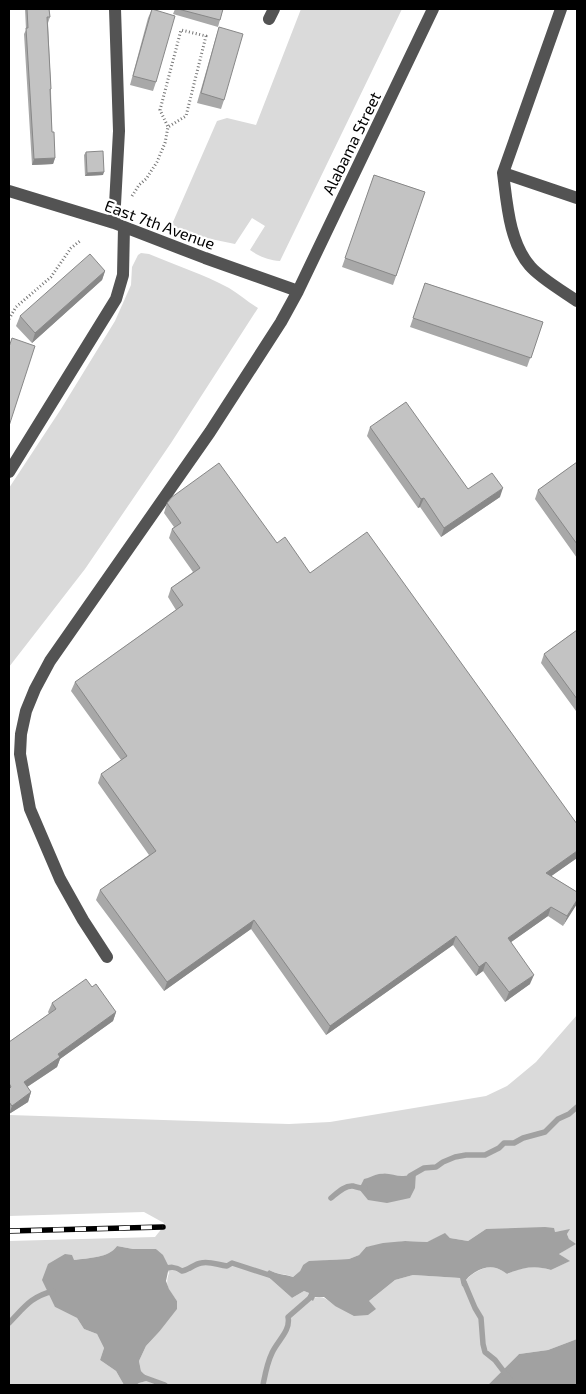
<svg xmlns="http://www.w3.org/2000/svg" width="586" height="1394" font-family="'Exo 2',sans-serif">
  <rect width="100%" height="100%" fill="#fff"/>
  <path fill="#dadada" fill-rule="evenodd" d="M301,9H402L280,261C268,260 260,257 250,250L265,226L252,218L235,244L206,238L170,226L173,222L217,121L227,118L256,125Z
    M141,253L149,254C175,265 203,274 229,288C239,294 248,302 258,308L171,443L85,569L9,667V488L61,409L115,321L131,285L132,267L138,255Z
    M577,1015V1339L548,1350L519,1354L488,1385H136L139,1383L149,1380L141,1371L139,1361L146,1346L159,1332L177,1301C170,1290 164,1287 169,1273L156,1249H133L117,1246C109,1258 88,1258 74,1260L55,1307L77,1318L84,1329L97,1334L104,1348L100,1360L116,1371L124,1385H9V1241L155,1237L163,1227L164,1223L144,1212L9,1216V1115L289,1124L330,1122L486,1096L507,1086L536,1062ZM381,1173L398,1177L409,1175L415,1178V1188ZM486,1229L555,1232L569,1230L567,1234L569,1239L575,1244L559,1254L569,1261L551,1270C534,1265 524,1266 507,1274C504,1272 500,1269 496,1268C486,1265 472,1273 466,1280L468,1286L460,1278L413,1275L395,1280L369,1301L335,1306C323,1296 322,1295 306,1300L309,1293L304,1291L292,1298L265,1274L269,1270C278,1275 284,1273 293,1277L300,1271L303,1265L329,1260L349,1259L359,1255L366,1247L405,1241L427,1242L445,1234L450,1238L468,1241Z"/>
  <path fill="#a1a1a1" d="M415,1171L416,1172L415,1188L410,1198L387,1203L368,1200L359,1189L364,1179C369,1178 374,1175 379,1174C393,1171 401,1182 415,1171Z
    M545,1227L554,1228L555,1232L570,1229L567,1234L569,1239L576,1244L559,1254L570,1261L551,1270C534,1265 524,1267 507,1274C504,1272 500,1269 496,1268C486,1265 472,1272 466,1280L468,1286L467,1288L462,1286L460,1278L413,1275L395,1280L369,1301L376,1309L368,1315L354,1316L335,1306L324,1297H315L313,1301L310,1299L306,1300L309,1293L304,1291L292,1298L265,1274L269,1270C278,1275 284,1274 293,1277L300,1271L303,1265L309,1261L349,1259L359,1255L366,1247L383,1243L405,1241L427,1242L445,1233L450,1238L468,1241L486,1229Z
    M117,1246L133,1249H156L163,1255L169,1267L166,1281L169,1289L177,1301V1309L159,1332L146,1346L139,1361L141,1371L150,1380L139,1383L136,1385H124L116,1371L100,1360L104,1348L97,1334L84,1329L77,1318L55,1307L42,1280L48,1264L65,1254L72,1255L74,1260C88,1258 109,1258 117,1246Z
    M577,1339V1385H488L519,1354L548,1350Z"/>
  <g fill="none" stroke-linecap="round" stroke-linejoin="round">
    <path stroke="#a1a1a1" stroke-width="5.5" d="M410,1176L424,1168L436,1167L443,1162L455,1157L466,1155H485L499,1148L504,1143H514L523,1138L545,1132L558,1119L569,1114L577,1107
      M331,1198C337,1193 345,1185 353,1186C357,1187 360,1189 365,1188
      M163,1269C170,1267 175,1266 182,1271C189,1270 194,1264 201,1263C210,1261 218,1265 227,1266L232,1263L272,1276
      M464,1282L475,1308L481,1318L483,1344L485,1352L495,1360L514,1385
      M9,1323C24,1308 30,1297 53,1291
      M143,1377L165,1385
      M263,1385C265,1375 267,1363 272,1353C277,1341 291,1331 288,1317L311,1297"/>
    <path stroke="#757575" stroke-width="3" stroke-dasharray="1 2.5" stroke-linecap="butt" d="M132,196L139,185L146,179L157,162L165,143L168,127L160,110L181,30L206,36L186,116L168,127
      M9,319L16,307L51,277L71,248L80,241"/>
    <path stroke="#535353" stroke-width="12" d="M561,9L503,173L577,198
      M269,19L274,9
      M503,173C507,203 509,242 530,266C540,278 564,292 577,301
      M9,191L114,223L205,258L298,291
      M114,223L119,131L115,9
      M9,472L116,299L123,275L124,227
      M107,957L83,920L60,879L30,809L20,754L21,734L26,711L35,689L50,661L210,432L281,322L298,291L433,9"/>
    <defs>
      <path id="rail" d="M9,1231L163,1227"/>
    </defs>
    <use href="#rail" stroke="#000" stroke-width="5.5"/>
    <use href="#rail" stroke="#fff" stroke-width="4" stroke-dasharray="11" stroke-linecap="butt"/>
  </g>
  <path fill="#a8a8a8" d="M25,9H49L50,17L48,23L51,89V91L52,132L55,158L53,164L32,165L24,34L26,30Z
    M152,9L156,82L153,91L130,85L148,18Z
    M175,9H223L218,27L173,14Z
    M219,27L224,100L221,109L197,103L216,37Z
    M86,152L103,175L85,176L84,155Z
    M374,175L425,192L393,285L342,267Z
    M105,271L102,280L32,343L16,326L20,316Z
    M425,283L543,322L527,367L410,327Z
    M370,427L468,489L500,497L441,537L420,507L418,508L367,436Z
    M577,462V558L535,499L538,490Z
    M167,503L277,543L310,573L577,858L551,876L577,892L563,926L548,916L511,942L530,984L505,1002L483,971L476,976L453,945L326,1035L251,929L164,991L96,900L100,890L149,855L98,783L101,774L121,760L71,691L75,682L176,610L168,597L171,588L193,572L169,538L172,529L174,527L164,513Z
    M577,630V711H576L541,663L544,654Z
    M92,987L116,1012L113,1021L60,1059L57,1067L27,1087L31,1092L28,1102L9,1114V1042L49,1014L48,1012L52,1003Z"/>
  <path fill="#888" d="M55,158L53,164L32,165L34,159Z
    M104,172L103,175L85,176L87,173Z
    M105,271L102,280L32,343L35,333Z
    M503,488L500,497L441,537L444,528Z
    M424,498L420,507L418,508L421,499Z
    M577,851V858L543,882L546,873Z
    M577,900V904L563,926L567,916Z
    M551,907L548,916L504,947L508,938Z
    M254,920L251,929L164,991L167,982Z
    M456,936L453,945L326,1035L330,1026Z
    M486,962L483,971L476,976L479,967Z
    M534,975L530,984L505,1002L509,992Z
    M116,1012L113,1021L60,1059L57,1067L21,1091L24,1082L58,1054Z
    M31,1092L28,1102L9,1114L12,1106Z"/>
  <path fill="#c3c3c3" stroke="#888" d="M27,9H49L50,17H47L51,89H50L52,132H54L55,158L34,159L26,28H28Z
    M152,9L175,16L156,82L133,76Z
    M178,9H223L220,20Z
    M219,27L243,34L224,100L201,93Z
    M103,151L104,172L87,173L86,152Z
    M374,175L425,192L396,276L345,258Z
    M90,254L105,271L35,333L20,316Z
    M425,283L543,322L531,358L413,318Z
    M12,338L35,346L9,426V347Z
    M406,402L468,489L492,473L503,488L444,528L424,498L421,499L370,427Z
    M577,462V544L538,490Z
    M219,463L277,543L285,537L310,573L367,532L577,824V851L546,873L577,892V900L567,916L551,907L508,938L534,975L509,992L486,962L479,967L456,936L330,1026L254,920L167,982L100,890L156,851L101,774L127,756L75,682L183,605L171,588L200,568L172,529L181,523L167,503L172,497Z
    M577,630V699L544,654Z
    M86,979L92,987L96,984L116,1012L58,1054L60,1057L24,1082L31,1092L12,1106L9,1102V1089L11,1087L9,1083V1042L56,1009L52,1003Z"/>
  <g text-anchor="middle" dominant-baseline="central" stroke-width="4.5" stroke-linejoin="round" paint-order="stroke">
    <g font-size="16" fill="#000" stroke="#fff">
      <text transform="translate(351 143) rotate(-64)">Alabama Street</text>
      <text transform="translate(160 224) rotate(20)">East 7th Avenue</text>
    </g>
  </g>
  <rect width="586" height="1394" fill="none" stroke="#000000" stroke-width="20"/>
</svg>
